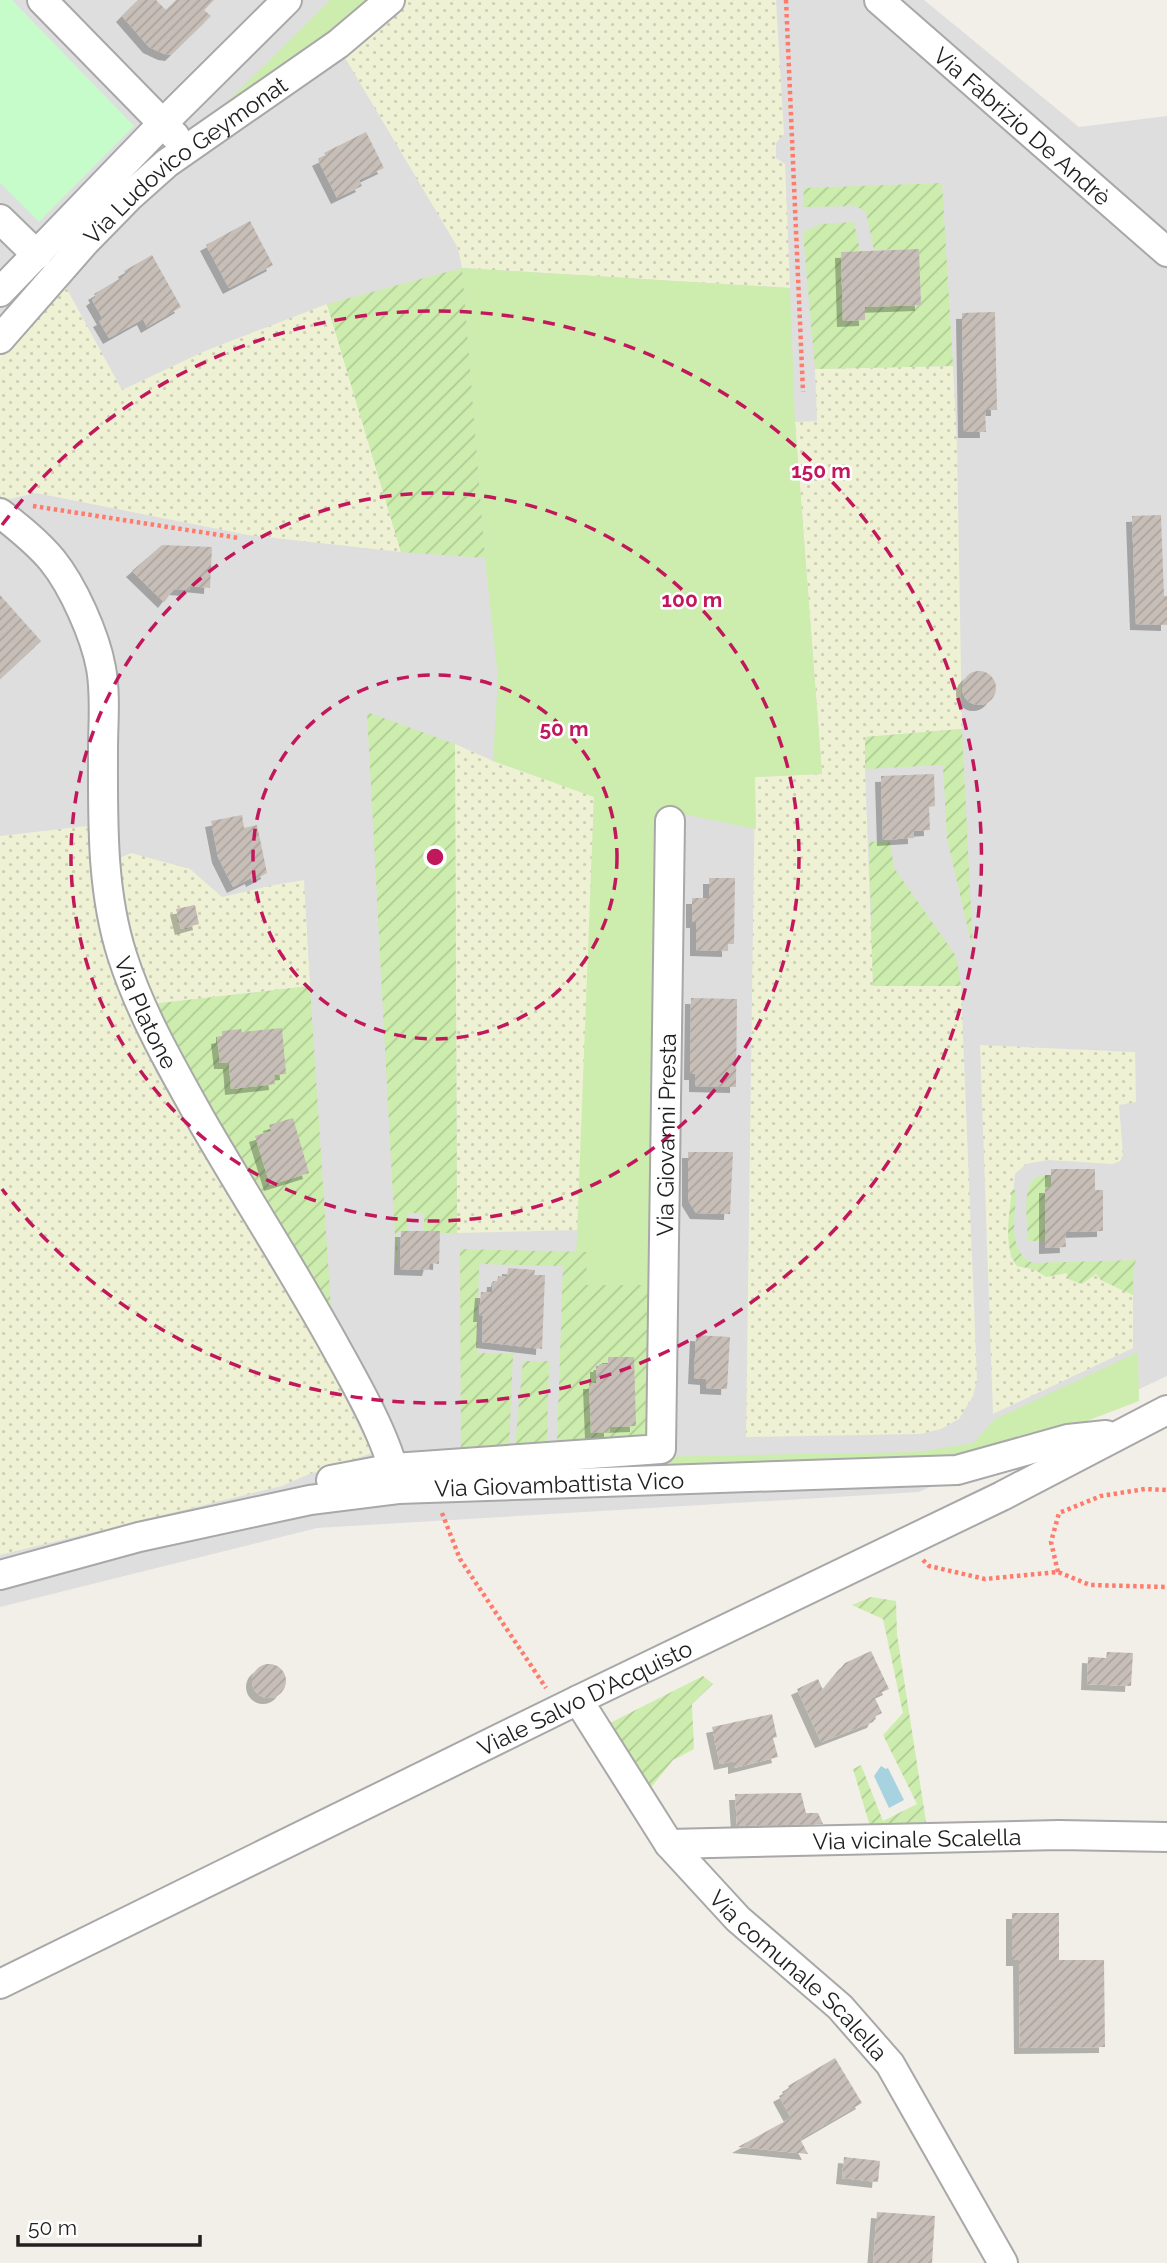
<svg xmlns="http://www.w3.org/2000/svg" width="1167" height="2263" font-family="Raleway,sans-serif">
  <defs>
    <pattern id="farmland-dots" width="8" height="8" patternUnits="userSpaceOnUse" patternTransform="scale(1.75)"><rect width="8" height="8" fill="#eef1d3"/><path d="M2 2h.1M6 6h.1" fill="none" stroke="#ccceb5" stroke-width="1.8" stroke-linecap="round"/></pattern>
    <pattern id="garden-furrows" width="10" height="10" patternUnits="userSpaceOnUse" patternTransform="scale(1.75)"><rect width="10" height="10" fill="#ccedad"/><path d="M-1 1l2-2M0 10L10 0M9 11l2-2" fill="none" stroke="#afcb95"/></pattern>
    <pattern id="building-hatch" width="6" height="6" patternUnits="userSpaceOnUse" patternTransform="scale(1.75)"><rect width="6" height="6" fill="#c7beb7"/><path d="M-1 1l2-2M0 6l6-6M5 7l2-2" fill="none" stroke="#aba39d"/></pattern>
    <filter id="shadow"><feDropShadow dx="-6" dy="6" stdDeviation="0" flood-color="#0004"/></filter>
  </defs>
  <rect width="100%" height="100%" fill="#f2efe8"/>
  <path fill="#dfdede" d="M0,0H924L1079,127L1167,116V1376L919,1492L317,1528L0,1607Z"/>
  <path fill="url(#farmland-dots)" d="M405,0H776L784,134L776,143V158L785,164L790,288L462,268L458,248L341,51Z
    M62,280L122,390L205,351L327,304L401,552L248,535L36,493L5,500L0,495V354Z
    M953,366L957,446L962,729L866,737L865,769L873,985L961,986L977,1380L973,1396L959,1419L941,1429L921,1434L746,1437L755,777L822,774L795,422L817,421L815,369Z
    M455,744L493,761L594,796L579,1230L457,1233Z
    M87,826L96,898L113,975L156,1073L298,1303L372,1453L307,1475L282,1486L0,1555V836Z
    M131,853L190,869L222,897L274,885L304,880L310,986L152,1004L124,915L115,860Z
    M980,1045L1135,1052L1136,1102L1119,1105L1123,1155L1120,1161L1113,1164L1048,1160L1026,1164L1015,1174L1009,1243L1011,1257L1017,1266L1058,1275L1066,1273L1096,1274L1101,1280L1133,1295V1348L993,1414Z"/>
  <path fill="#ccedad" d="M330,0H379L219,110Z
    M462,268L790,288L795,422L822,774L755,777L756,829L658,809L650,1127L648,1285H575L594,797L493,761L498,678L485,558Z
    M1138,1352L1139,1401L1066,1429L971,1452L923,1458L547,1474L646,1457L918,1452L973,1443L995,1419Z"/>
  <path fill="#c5fcca" d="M0,0H12L134,126L39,222L0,183Z"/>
  <path fill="url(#garden-furrows)" d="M942,183L953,366L815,369L803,232L821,224L854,222L860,251L841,252L843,321L865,320V307L921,305L919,249L874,250L866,212L856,206L803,207L804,188Z
    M462,268L485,558L401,552L327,304Z
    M367,712L455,744L457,1233H424V1213H408L407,1231L398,1232L397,1272Z
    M962,729L973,951L947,838L943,765L865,769V737Z
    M890,841L894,868L956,956L961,986H873L869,842Z
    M310,986L331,1308L209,1111L152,1004Z
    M1051,1175V1187L1045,1188V1241H1028C1028,1226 1020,1181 1039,1176C1043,1175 1047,1176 1051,1175Z
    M1012,1189L1016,1191C1016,1215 1006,1252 1033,1263L1136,1260L1133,1271V1295L1101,1280L1096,1274L1082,1284L1070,1280L1066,1273L1046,1277L1034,1269L1017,1266C1002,1245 1010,1213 1012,1189Z
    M460,1249L587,1252L586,1285H648L646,1441L557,1444L563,1266L479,1264L477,1353L513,1354L509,1448L461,1457Z
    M523,1361H549L547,1444L515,1447Z
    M871,1597L896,1601L897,1635L927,1828L872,1833L853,1769L861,1765L883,1821L917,1804L883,1735L903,1713L883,1619L852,1605Z
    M703,1676L713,1684L692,1704L694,1749L673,1760L648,1791L608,1724Z"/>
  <path fill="#a7d3e0" d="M881,1766L886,1769L888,1768L904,1800L889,1808L874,1776Z"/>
  <path fill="url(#building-hatch)" filter="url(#shadow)" d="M138,0H156L166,10L176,0H214L204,10L211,16L171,55L164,54L149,47L122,16Z
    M366,132L384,168L359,180L362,186L337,198L318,160L326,156L324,153Z
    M250,221L273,265L229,288L206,245Z
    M919,249L921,305L865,307V320L843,321L841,252Z
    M152,255L181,307L147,327L143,319L109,338L99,321L103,319L92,300L96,297L94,294L126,275L124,271Z
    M995,312L997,410H985L986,432H964L962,313Z
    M1161,515L1164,596H1167V625L1136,624L1132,516Z
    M162,545L212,547L210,588L190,586L189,590L174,589L164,602L132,571Z
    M0,595L41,641L0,679Z
    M962 688a17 17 0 1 1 34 0a17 17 0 1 1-34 0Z
    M934,774L935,806L929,807L930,830L914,831V838L883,840L881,776Z
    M242,815L244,828L257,825L267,873L252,881L251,878L233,887L218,857L211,821Z
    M709,878H735L734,944H728V951L696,950V922H692V898H709Z
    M195,905L199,924L181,929L176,909Z
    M691,998L737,999L736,1087L695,1086V1074H690Z
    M282,1028L286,1074L274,1075L275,1084L231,1089L229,1063H220L217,1038L222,1037V1031L241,1029L242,1032Z
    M293,1118L309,1173L270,1185L255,1136L271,1131L269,1125Z
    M688,1152H733L730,1214L696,1213L688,1200Z
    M1051,1169H1095V1190H1103V1231L1065,1232L1066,1247L1045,1248V1187H1051Z
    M401,1231H440L439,1264L430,1263L428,1270L400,1269Z
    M508,1268L535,1270L534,1275H545L542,1349L482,1342L483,1316H479L481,1292H492L493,1281H497L498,1276L507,1277Z
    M696,1335L730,1337L727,1389L706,1388V1379L694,1378Z
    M608,1357H634L636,1426L610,1427V1432L591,1433L589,1383H596V1366H599L600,1364H608Z
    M871,1651L889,1689L874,1696L882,1713L876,1716L873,1722L821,1742L797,1689L818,1679L823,1690L845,1663Z
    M1107,1652L1133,1653L1131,1686L1087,1684L1088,1657L1106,1658Z
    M252 1681a17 17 0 1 1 34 0a17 17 0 1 1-34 0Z
    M772,1714L777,1737L773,1738L778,1757L734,1768V1761L720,1764L712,1727Z
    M801,1793L806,1813H818L823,1824L737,1826L735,1794Z
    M1012,1913H1059V1960H1104L1105,2047L1020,2048L1019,1960H1012Z
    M835,2058L862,2103L800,2139L808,2154L738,2147L791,2118L779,2096L790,2090L788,2086Z
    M844,2157L880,2161L878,2182L842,2178Z
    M877,2212L935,2216L932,2263H873Z"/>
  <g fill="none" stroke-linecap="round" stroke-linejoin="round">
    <defs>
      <g id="minor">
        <path d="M42,0L175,136"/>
        <path id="s1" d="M879,0L1167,252"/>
        <path d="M0,219L37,255"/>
        <path d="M0,292L163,123L287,0"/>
        <path id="s2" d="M0,339L85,242L130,196L167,163L338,44L390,0"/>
        <path id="s3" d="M0,513C18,527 37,542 52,560C73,586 95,635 101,668C106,695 103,723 103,750C103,818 101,889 122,955C140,1012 170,1064 199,1116C243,1193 292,1268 335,1346C358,1388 390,1442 398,1489"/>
        <path id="s4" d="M331,1480L394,1468L661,1449L670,821"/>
        <path id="s5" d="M0,1575L139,1537L310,1500L398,1489L957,1470L1068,1439L1106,1435"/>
        <path id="s6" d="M578,1700L669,1844L738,1919L840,2007L890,2064L1003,2263"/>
        <path id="s7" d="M669,1844L1059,1835L1167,1837"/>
        <path id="s8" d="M0,1984L578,1700L1002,1496L1167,1410"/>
      </g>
    </defs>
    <use href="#minor" stroke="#a8a8a8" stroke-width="32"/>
    <path stroke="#ff7c6c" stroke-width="4.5" stroke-dasharray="3.5 3.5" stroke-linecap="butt" d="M786,0L803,392
      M33,506L239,538
      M442,1513L460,1559L546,1688
      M923,1560L929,1566L985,1579L1058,1572L1090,1585L1167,1587
      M1058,1572L1051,1542L1059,1513L1101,1496L1145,1489L1167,1490"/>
    <use href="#minor" stroke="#fff" stroke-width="28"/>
  </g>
  <g fill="none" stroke="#c2185b" stroke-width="3.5" stroke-dasharray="12 9">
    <circle cx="435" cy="857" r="182"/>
    <circle cx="435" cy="857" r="364"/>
    <path d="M2 525A546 546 0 1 1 2 1189"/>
  </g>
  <g text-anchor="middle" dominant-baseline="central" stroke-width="5" stroke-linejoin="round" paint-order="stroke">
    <g font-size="23" fill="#212121" stroke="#fff">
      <text stroke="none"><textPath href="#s1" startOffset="191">Via Fabrizio De Andrè</textPath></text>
      <text stroke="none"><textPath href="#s2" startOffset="259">Via Ludovico Geymonat</textPath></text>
      <text stroke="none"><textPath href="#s3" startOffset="541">Via Platone</textPath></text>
      <text stroke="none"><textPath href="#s4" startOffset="646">Via Giovanni Presta</textPath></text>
      <text stroke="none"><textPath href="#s5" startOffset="569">Via Giovambattista Vico</textPath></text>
      <text stroke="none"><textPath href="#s8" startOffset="651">Viale Salvo D'Acquisto</textPath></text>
      <text stroke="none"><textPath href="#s7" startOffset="248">Via vicinale Scalella</textPath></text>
      <text stroke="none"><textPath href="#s6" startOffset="355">Via comunale Scalella</textPath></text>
    </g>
  </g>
  <circle cx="435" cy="857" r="10" fill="#c2185b" stroke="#fff" stroke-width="3.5"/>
  <g font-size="21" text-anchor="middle" font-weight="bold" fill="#c2185b" stroke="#fff" stroke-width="5" stroke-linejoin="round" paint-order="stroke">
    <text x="821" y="478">150 m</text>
    <text x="692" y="607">100 m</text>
    <text x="564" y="736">50 m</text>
  </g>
  <path d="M18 2235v10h182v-10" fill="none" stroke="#212121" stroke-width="3.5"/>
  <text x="28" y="2235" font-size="21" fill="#212121" stroke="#ffffff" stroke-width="5" paint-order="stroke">50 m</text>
</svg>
